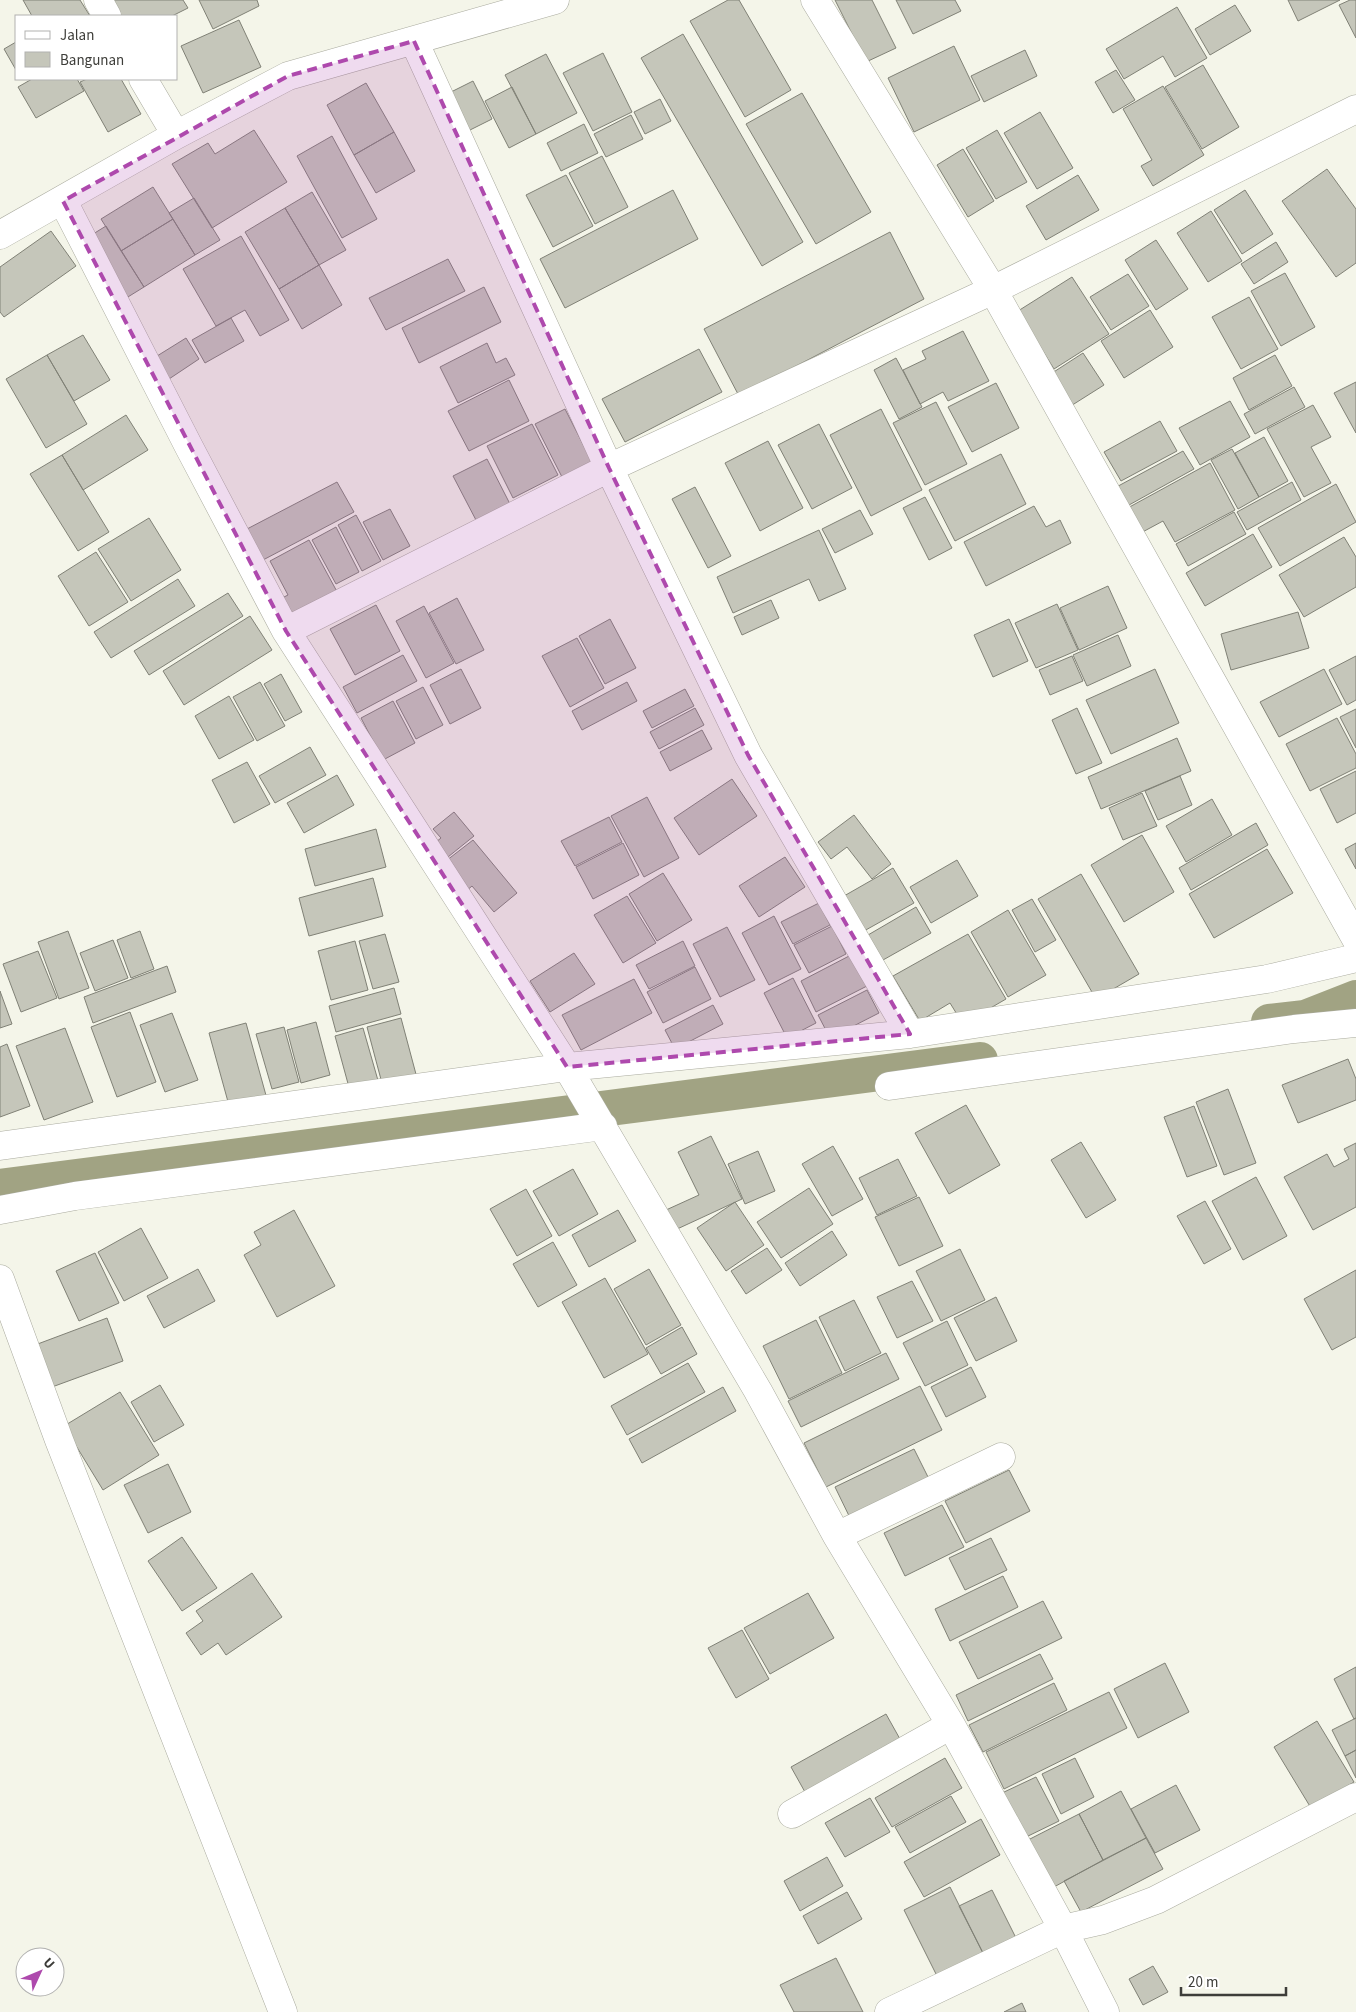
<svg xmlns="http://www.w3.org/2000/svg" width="1356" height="2012" font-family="'Source Sans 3',sans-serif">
  <rect width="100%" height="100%" fill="#f4f5e9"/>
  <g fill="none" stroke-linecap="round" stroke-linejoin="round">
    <path stroke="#a1a383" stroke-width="36" d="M1269,1022L1305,1018L1356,998
      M0,1187L980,1060"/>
  </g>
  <path fill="#c5c6ba" stroke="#808176" d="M23,0H80L90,16H32Z
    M114,0H183L188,8L172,16H117Z
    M199,0H257L259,6L213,29Z
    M728,0H739L791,90L745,117L690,21Z
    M835,0H872L896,48L866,62Z
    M896,0H955L961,11L913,34Z
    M1288,0H1340L1298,21Z
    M1350,0H1356V38L1339,5Z
    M1235,5L1251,31L1210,55L1195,29Z
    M1177,7L1207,58L1175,77L1163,56L1124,79L1106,49Z
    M239,20L261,67L203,93L181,46Z
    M683,34L803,242L762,266L641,58Z
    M16,42V70L4,49Z
    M954,46L980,100L914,132L888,78Z
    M1025,50L1037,76L984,102L971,76Z
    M603,53L632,112L593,131L563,73Z
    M546,54L577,113L536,134L505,75Z
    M1203,65L1239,127L1202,149L1165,87Z
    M1116,70L1135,100L1113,113L1095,82Z
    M32,79H77L84,91L36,118L18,87Z
    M87,79H121L141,114L108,132L80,82Z
    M473,81L492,119L464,133L445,95Z
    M366,83L394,132L354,155L327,105Z
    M1163,86L1204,155L1153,186L1141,166L1152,160L1123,109Z
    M512,87L536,134L509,148L485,101Z
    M802,93L871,212L816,244L746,124Z
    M660,99L671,121L645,134L634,112Z
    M1040,112L1073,168L1037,189L1004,133Z
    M631,115L643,139L606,157L594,134Z
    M584,124L598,153L561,171L547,143Z
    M254,130L287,182L212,228L172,164L208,143L215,154Z
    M997,130L1027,182L996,199L966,148Z
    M394,132L415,171L376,193L354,155Z
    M332,136L377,219L342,238L297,156Z
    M963,149L994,201L968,217L937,165Z
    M602,156L628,207L595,224L569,173Z
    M1327,169L1356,209V263L1336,277L1282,201Z
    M566,175L593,226L553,247L526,195Z
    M1078,175L1099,210L1046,240L1026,206Z
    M153,187L173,219L121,251L101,219Z
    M673,190L698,239L565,308L540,259Z
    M1245,190L1273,234L1242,254L1214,210Z
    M312,192L346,250L319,265L285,208Z
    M194,198L220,240L195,255L169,213Z
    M285,208L319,265L279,289L245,232Z
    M1211,211L1242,261L1208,282L1177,233Z
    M173,219L195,255L144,287L121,251Z
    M106,226L144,287L123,300L85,239Z
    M51,231L76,266L4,317L0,312V267Z
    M890,232L924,299L739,396L704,329Z
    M241,236L289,320L260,336L245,310L216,326L183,269Z
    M1156,240L1188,289L1156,310L1125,260Z
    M1276,242L1288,262L1254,284L1241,264Z
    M448,259L465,291L386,330L369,298Z
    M319,265L342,305L302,329L279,289Z
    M1285,273L1315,327L1281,346L1251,291Z
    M1128,274L1149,306L1111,330L1090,297Z
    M1072,277L1109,334L1054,369L1018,311Z
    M484,287L501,322L419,363L402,328Z
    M1249,297L1278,349L1241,369L1212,317Z
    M1150,310L1173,347L1124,378L1101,341Z
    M231,318L244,341L205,363L192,340Z
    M963,331L989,381L948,401L943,392L920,404L903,370L926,359L922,351Z
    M83,335L110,380L74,401L47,355Z
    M186,338L199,359L163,383L149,361Z
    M487,343L496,363L506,358L515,375L458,403L440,367Z
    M699,349L722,392L625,442L602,399Z
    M1083,353L1104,385L1066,409L1046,377Z
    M47,355L87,424L46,448L6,379Z
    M1275,355L1292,386L1249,410L1233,378Z
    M896,358L922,407L899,419L874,370Z
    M509,380L529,421L469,451L448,411Z
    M1356,382V433L1334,393Z
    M996,383L1019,428L972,452L948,407Z
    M1294,387L1305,407L1255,434L1244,414Z
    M1230,401L1250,437L1200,465L1179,428Z
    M936,402L967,464L925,485L893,423Z
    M1313,405L1331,437L1311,447L1331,483L1304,497L1267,429Z
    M565,409L592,462L562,477L535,424Z
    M881,409L922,490L871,516L830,435Z
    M126,415L148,450L83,490L62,455Z
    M1160,421L1177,451L1121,481L1104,452Z
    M532,424L558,475L513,498L487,446Z
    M819,424L852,488L812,509L778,445Z
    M1264,437L1288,481L1259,497L1235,453Z
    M768,441L803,508L760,531L725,463Z
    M1232,449L1259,497L1238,509L1211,460Z
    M1183,451L1194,469L1120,510L1109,491Z
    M1001,454L1026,504L955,541L929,490Z
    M62,455L109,532L78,551L30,474Z
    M487,459L510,504L477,522L453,476Z
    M1210,463L1235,510L1175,542L1163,521L1137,535L1124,510Z
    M337,482L354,512L263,560L247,529Z
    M1292,482L1301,500L1247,530L1237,512Z
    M1336,484L1356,522L1280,566L1258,528Z
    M695,487L731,556L708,568L672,499Z
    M925,497L952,548L929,560L903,508Z
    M1034,506L1046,527L1060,520L1071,543L986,586L964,542Z
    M390,509L410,546L383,560L363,522Z
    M860,510L873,534L835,553L822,529Z
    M1234,512L1246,534L1188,566L1176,544Z
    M356,515L381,561L362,571L338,525Z
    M149,518L181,570L131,601L98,549Z
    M336,527L359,572L336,584L312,540Z
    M819,530L846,589L819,601L809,579L733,613L717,577Z
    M1253,534L1272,567L1205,606L1186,573Z
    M1344,537L1356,557V587L1304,617L1279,575Z
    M309,540L341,599L289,626L276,601L288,595L270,561Z
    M96,552L128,602L89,626L58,576Z
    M178,579L195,606L111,658L94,632Z
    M1108,586L1127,628L1079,650L1060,608Z
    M228,593L243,616L149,675L134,651Z
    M457,598L484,650L456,664L429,613Z
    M771,600L779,618L742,635L734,617Z
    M1057,604L1078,650L1036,668L1015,623Z
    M376,605L400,651L355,675L330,629Z
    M424,606L454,663L426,678L396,621Z
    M1298,612L1309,648L1231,670L1221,634Z
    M250,616L272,650L184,705L163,671Z
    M610,619L636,668L605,684L579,636Z
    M1009,619L1028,661L993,677L974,635Z
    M1118,635L1131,666L1087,686L1073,655Z
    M577,638L604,688L570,707L542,656Z
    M403,655L417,681L357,713L343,687Z
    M1072,656L1083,681L1050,695L1039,670Z
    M1356,656V700L1347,705L1329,670Z
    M461,669L481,708L450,724L430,685Z
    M1155,669L1179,723L1111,754L1086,700Z
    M1324,669L1342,704L1279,737L1260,702Z
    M281,674L302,712L285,721L264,684Z
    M260,682L285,726L257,741L233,697Z
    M627,682L637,701L582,730L572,711Z
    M423,687L443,725L416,739L396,701Z
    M685,689L694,706L652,728L643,711Z
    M229,696L254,740L219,759L195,716Z
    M393,701L415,743L383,760L361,718Z
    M695,708L704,725L659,749L650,732Z
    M1077,708L1102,763L1076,774L1052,720Z
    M1356,709V748L1340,717Z
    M1337,718L1356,754V768L1310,791L1286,744Z
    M702,730L712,749L670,771L660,752Z
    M1177,738L1191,771L1101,809L1088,777Z
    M310,747L326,775L275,803L259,776Z
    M247,762L270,804L234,823L212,780Z
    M1356,771V813L1337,823L1320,789Z
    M337,775L354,805L304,833L287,803Z
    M1180,776L1192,805L1158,820L1145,791Z
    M732,779L757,816L699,855L674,818Z
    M1142,793L1157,826L1123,840L1109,808Z
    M647,797L679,858L644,877L611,816Z
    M1212,799L1232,835L1186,862L1166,826Z
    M454,812L474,836L443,861L431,846L441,838L433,829Z
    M854,815L891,864L872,879L847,847L831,859L818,842Z
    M609,817L622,842L575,866L561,841Z
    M1256,823L1268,845L1191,890L1179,868Z
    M376,829L386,867L315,886L305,849Z
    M1142,835L1174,892L1124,922L1091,865Z
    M473,840L517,893L494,912L472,886L465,892L442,864Z
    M623,843L639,875L593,899L576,867Z
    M1356,843V869L1345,849Z
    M1267,849L1293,893L1214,938L1189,894Z
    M785,857L805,887L759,917L739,886Z
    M957,860L978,896L931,923L910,887Z
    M893,868L914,903L864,931L844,896Z
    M663,873L692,920L657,941L629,894Z
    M1081,874L1139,974L1096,999L1038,899Z
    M373,878L383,916L309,936L299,898Z
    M627,896L656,943L623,963L594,915Z
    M1032,899L1056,940L1035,952L1012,910Z
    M819,903L830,925L793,944L781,922Z
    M916,907L931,933L883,960L868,935Z
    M1008,910L1046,975L1008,997L971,932Z
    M774,916L801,969L769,985L742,933Z
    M832,926L846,954L809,973L794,945Z
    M727,927L755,980L720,997L693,944Z
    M68,931L89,988L59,999L38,942Z
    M140,931L154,969L131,978L117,940Z
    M385,934L399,982L373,989L359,941Z
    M968,934L1006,999L963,1024L950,1003L920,1021L893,976Z
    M113,940L128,978L95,991L80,953Z
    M355,941L368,990L331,1000L318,951Z
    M683,941L695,966L649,989L636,965Z
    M38,951L57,998L21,1012L3,964Z
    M574,953L595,984L550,1012L530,981Z
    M851,955L867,986L816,1012L801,981Z
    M167,966L176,992L93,1023L84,997Z
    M695,967L711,999L663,1023L647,992Z
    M793,978L816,1023L787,1038L764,993Z
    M634,979L652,1013L581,1050L562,1015Z
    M394,988L401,1014L336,1032L329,1006Z
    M867,990L879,1013L830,1038L818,1015Z
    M0,991L12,1024L0,1028Z
    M713,1005L723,1024L675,1049L665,1030Z
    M130,1012L156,1082L117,1097L91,1027Z
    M172,1013L198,1080L165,1092L140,1025Z
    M401,1018L417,1078L383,1087L367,1027Z
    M316,1022L330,1075L301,1083L287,1030Z
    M246,1023L267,1099L230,1109L209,1033Z
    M284,1027L299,1082L272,1089L256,1034Z
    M65,1028L93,1102L44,1120L16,1046Z
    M363,1028L379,1084L350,1091L335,1036Z
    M7,1044L30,1106L0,1117V1047Z
    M1348,1059L1356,1079V1100L1298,1123L1282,1085Z
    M1228,1089L1256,1163L1224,1175L1196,1102Z
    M966,1105L1000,1165L949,1194L915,1133Z
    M1194,1106L1217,1166L1187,1177L1164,1117Z
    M711,1136L742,1199L675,1230L666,1210L699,1195L678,1152Z
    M1081,1142L1116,1200L1086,1218L1051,1160Z
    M1356,1143V1207L1313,1230L1284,1177L1327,1154L1334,1167L1349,1159L1344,1149Z
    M833,1146L863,1199L832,1216L802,1164Z
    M758,1151L775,1191L745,1204L728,1164Z
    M898,1159L917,1196L877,1215L859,1178Z
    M573,1169L598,1214L559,1236L533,1191Z
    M1256,1177L1287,1236L1243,1260L1212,1201Z
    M809,1188L833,1224L781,1258L757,1222Z
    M526,1189L552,1236L517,1256L490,1209Z
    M919,1197L943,1246L899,1266L875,1217Z
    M1205,1201L1231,1249L1204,1264L1177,1216Z
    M735,1202L764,1245L726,1271L697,1228Z
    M294,1210L335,1286L277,1317L244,1255L261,1245L254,1232Z
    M618,1210L636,1241L589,1267L572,1235Z
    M141,1228L168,1278L124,1301L98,1252Z
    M832,1231L847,1255L800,1286L785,1263Z
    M553,1242L577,1285L538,1307L513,1264Z
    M767,1248L782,1270L746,1294L731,1271Z
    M960,1249L985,1300L941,1321L916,1271Z
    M95,1253L119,1303L79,1321L56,1271Z
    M198,1269L215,1301L164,1328L147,1296Z
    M649,1269L681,1325L646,1345L614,1289Z
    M1356,1270V1337L1332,1350L1304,1299Z
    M605,1278L648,1354L604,1378L562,1302Z
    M912,1281L933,1321L897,1338L877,1297Z
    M996,1297L1017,1341L976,1361L954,1318Z
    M854,1300L881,1353L845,1371L819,1317Z
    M107,1318L123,1361L52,1387L35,1345Z
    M816,1320L842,1373L789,1399L763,1346Z
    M947,1321L968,1365L925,1386L903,1343Z
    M682,1327L697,1354L661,1374L646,1348Z
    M886,1353L899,1379L801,1427L788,1401Z
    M688,1363L705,1392L627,1435L611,1406Z
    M971,1367L986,1397L946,1417L931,1387Z
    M160,1385L184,1425L154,1442L131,1402Z
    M920,1386L942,1430L826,1487L804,1443Z
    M723,1387L736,1411L642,1463L629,1439Z
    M120,1392L159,1455L103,1490L64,1426Z
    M914,1449L932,1485L853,1524L835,1487Z
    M168,1464L191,1512L148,1533L124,1485Z
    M1009,1470L1030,1511L966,1543L945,1501Z
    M942,1505L964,1547L905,1576L884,1533Z
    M182,1537L217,1588L182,1611L148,1561Z
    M991,1538L1007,1570L965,1590L949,1558Z
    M252,1573L282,1617L226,1655L218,1643L201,1655L186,1633L203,1621L196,1611Z
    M1003,1576L1018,1607L950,1641L935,1609Z
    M808,1593L834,1638L770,1674L744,1628Z
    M1043,1601L1062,1638L978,1679L959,1642Z
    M742,1630L769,1679L736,1698L708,1648Z
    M1040,1654L1053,1679L968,1721L956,1695Z
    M1165,1663L1189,1712L1138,1738L1114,1689Z
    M1356,1667V1718L1354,1719L1334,1679Z
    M1054,1683L1067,1710L983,1752L969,1725Z
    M1109,1692L1127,1728L1004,1789L986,1752Z
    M886,1714L905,1748L810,1801L791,1767Z
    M1356,1718V1750L1345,1756L1332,1730Z
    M1317,1721L1354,1782L1311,1808L1274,1747Z
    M1356,1750V1778L1345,1756Z
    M945,1758L962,1788L892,1827L875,1798Z
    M1075,1758L1094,1797L1061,1814L1042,1774Z
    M1036,1777L1059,1821L1024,1838L1002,1793Z
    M1176,1785L1200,1830L1155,1853L1131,1809Z
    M1121,1791L1146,1838L1103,1860L1079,1814Z
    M951,1796L966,1822L910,1853L895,1827Z
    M870,1798L890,1832L845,1857L825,1823Z
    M1079,1814L1103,1860L1054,1887L1028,1840Z
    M981,1819L1000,1855L924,1897L904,1862Z
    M1146,1838L1163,1869L1081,1912L1064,1881Z
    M827,1857L843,1886L800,1911L784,1881Z
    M950,1887L987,1961L941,1984L904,1910Z
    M992,1890L1019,1944L987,1961L959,1906Z
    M847,1892L862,1919L818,1944L803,1916Z
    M836,1958L863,2012H794L780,1985Z
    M1153,1966L1168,1992L1143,2005L1129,1979Z
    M1022,2003L1026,2012H1004Z"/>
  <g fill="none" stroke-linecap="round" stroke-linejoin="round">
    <defs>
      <path id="minor" d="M98,0L107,16
        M815,0L993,290L1356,939
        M414,41L609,468L748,755L910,1034
        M143,79L176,135
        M63,201L189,447L286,631L567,1067L758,1391L837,1536L951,1725L1063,1929L1105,2012
        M0,235L176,135L288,76L555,0
        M286,631L609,468L993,290L1356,109
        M889,1086L1294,1029L1356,1023
        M0,1146L567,1067L910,1034L1267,979L1356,958
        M0,1210L75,1196L603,1126
        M0,1279L59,1440L283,2012
        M837,1536L1001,1457
        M792,1814L951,1725
        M889,2012L1063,1929L1103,1920L1156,1900L1356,1797"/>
    </defs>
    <use href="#minor" stroke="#aaab9f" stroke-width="29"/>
    <use href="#minor" stroke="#fff" stroke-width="28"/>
  </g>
  <path fill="#ae49ad" fill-opacity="0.2" stroke="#ae49ad" stroke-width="4" stroke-dasharray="10 6" stroke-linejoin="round" d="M414,41L609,468L748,755L910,1034L567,1067L286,631L63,201L288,76Z"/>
  <rect x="15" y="15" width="162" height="65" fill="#ffffff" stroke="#b1b1b0"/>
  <rect x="25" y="31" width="25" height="8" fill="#ffffff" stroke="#b1b1b0"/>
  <text x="60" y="40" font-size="15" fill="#3d3d39">Jalan</text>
  <rect x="25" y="52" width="25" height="15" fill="#c5c6ba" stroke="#b1b1b0"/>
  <text x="60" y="65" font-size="15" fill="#3d3d39">Bangunan</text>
  <g transform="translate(40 1972) rotate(46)"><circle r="24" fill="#ffffff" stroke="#b1b1b0"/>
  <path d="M0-4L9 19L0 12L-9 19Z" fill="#ae49ad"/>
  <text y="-8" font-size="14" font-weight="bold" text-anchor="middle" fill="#3d3d39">U</text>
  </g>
  <path d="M1181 1987v8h105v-8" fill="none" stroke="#3d3d39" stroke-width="2.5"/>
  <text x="1188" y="1987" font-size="15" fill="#3d3d39" stroke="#ffffff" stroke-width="4" paint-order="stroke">20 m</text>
</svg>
